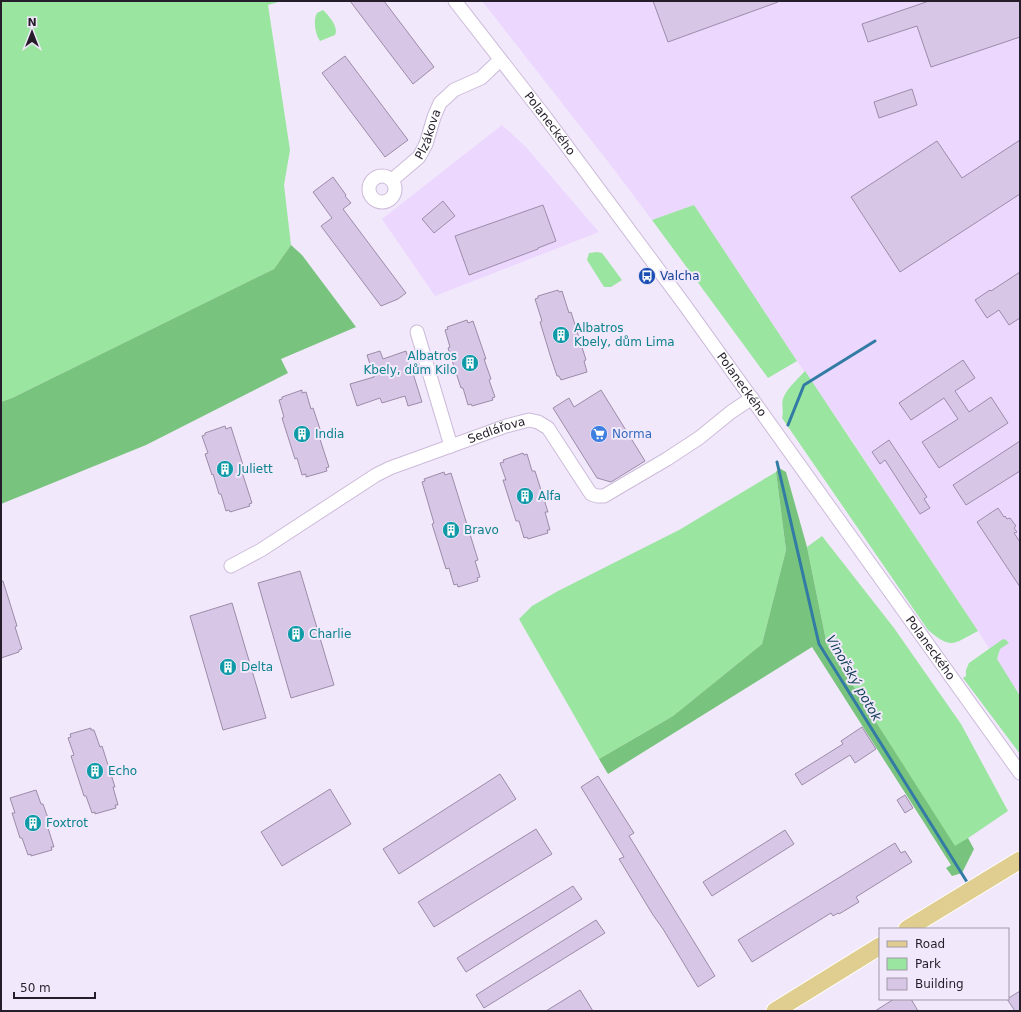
<svg xmlns="http://www.w3.org/2000/svg" width="1021" height="1012" font-family="'DejaVu Sans',sans-serif">
  <rect width="100%" height="100%" fill="#f2e8fb"/>
  <path fill="#ecd7fe" d="M482,1H1020V696L976,628L843,427L797,361L694,205L652,220L606,159Z
    M502,125L526,147L599,232L435,296L382,219Z"/>
  <path fill="#9ae59f" d="M1,1H282L268,5L290,150L284,185L291,245L274,269L12,398L1,402Z
    M323,10C329,16 339,27 335,35L320,41C315,34 313,20 317,13Z
    M694,205L797,361L768,378L652,220Z
    M597,252L602,253L622,280L611,287H604L587,260L589,253Z
    M805,371L978,631C953,644 952,650 928,630L782,418C784,411 781,405 783,399C786,389 798,379 805,371Z
    M776,472L786,550L762,644L673,716L599,759L519,619L532,606L558,591L679,530Z
    M822,536L894,628L961,724L1008,811L955,847L827,645L807,547Z
    M1003,639L1006,640L1009,643L1000,649L997,659L1020,696V754L963,678L966,676V670L969,663Z"/>
  <path fill="#78c37d" d="M291,245L302,255L356,327L281,359L288,373L146,445L1,504V402L12,398L274,269Z
    M779,468L786,472L807,547L827,645L955,846L968,838L974,849L962,873L952,876L946,868L951,865L812,647L608,774L599,759L673,716L762,644L786,550L776,472Z"/>
  <g fill="none" stroke-linecap="round" stroke-linejoin="round">
    <path stroke="#327ba4" stroke-width="3" d="M788,425L804,385L875,341
      M777,462L819,644L967,882"/>
  </g>
  <path fill="#d7c6e5" stroke="#9c8ba9" d="M350,1H384L434,67L413,84Z
    M653,1H778V2L668,42Z
    M929,1H1020V37L931,67L917,26L868,42L862,24Z
    M345,56L408,140L385,157L322,73Z
    M912,89L917,105L879,118L874,102Z
    M1020,140V194L900,272L851,197L937,141L962,178Z
    M333,177L346,195L345,196L351,203L343,209L406,293L398,299L381,306L321,226L332,218L313,192Z
    M443,201L455,216L434,233L422,219Z
    M543,205L556,241L538,248V249L469,275L455,236Z
    M1020,272V318L1009,325L999,310L987,318L975,300L990,290L991,291Z
    M558,290L559,292L562,291L569,313L571,312L586,360L584,361L587,372L561,380L559,376H557L551,358L540,322L542,321L535,299L538,298V296Z
    M467,320L468,323L473,321L486,359H484L491,379L489,380L495,397L492,398L493,400L472,406L471,404L468,405L463,388H461L448,348L450,347L445,330L448,329L447,327Z
    M380,351L383,359L406,351L422,402L408,406L405,396L382,403L380,398L357,406L350,384L374,377L367,355Z
    M963,360L975,378L955,391L969,412L991,397L1008,423L939,468L922,442L958,419L944,398L911,420L899,403Z
    M302,390V393L306,392L311,409L313,408L320,429L317,430L329,467L326,468L327,471L306,477V474L302,475L297,458L295,459L282,418L284,417L279,400L282,399V397Z
    M601,390L645,461L611,482L597,478L553,408L569,398L574,407Z
    M225,426L226,429L231,427L243,465L240,466L252,503L249,504L250,506L230,512L229,510L226,511L221,494H219L213,474L212,475L205,454L208,453L202,436L205,435V433Z
    M889,440L927,497L924,499L930,508L920,514L885,460L880,464L872,452Z
    M1020,441V471L966,505L953,485Z
    M523,453L524,455L527,454L532,471H535L548,512H545L550,530H547L548,533L528,539L527,537L524,538L519,521H516L503,480H506L500,463L504,462L503,460Z
    M444,472L445,475L451,473L478,560L475,561L480,577L477,578L478,581L458,587L457,584L454,585L449,568L446,569L432,524L434,523L422,482L425,481L424,479Z
    M998,508L1004,517L1005,516L1007,519L1010,518L1016,526L1014,528L1017,532L1014,533L1020,542V587L977,522Z
    M300,571L334,685L291,698L258,583Z
    M1,581H3L17,626L15,627L22,649L19,650V652L1,658Z
    M232,603L266,718L223,730L190,616Z
    M862,727L876,749L855,763L850,755L802,785L795,774L843,744L841,741Z
    M91,728V730H94L100,747L102,746L115,787H113L118,805H115L116,808L95,814V812L92,813L86,796H84L71,756L74,755L68,738L71,737L70,734Z
    M500,774L516,799L399,874L383,849Z
    M598,776L634,833L629,836L715,976L698,987L663,929L653,915L619,859L624,857L581,787Z
    M330,789L351,824L282,866L261,832Z
    M36,790L41,804H43L50,824L47,825L54,847H51L52,850L31,856V854L28,855L22,838H20L12,813H15L10,798Z
    M905,795L913,808L905,813L897,800Z
    M536,829L552,854L434,927L418,902Z
    M785,830L794,844L712,896L703,882Z
    M895,843L901,853L905,851L912,862L856,897L859,902L839,914L838,913L833,916L831,913L752,962L738,940Z
    M573,886L582,899L466,972L457,958Z
    M596,920L605,933L484,1008L476,995Z
    M580,990L593,1011H546Z
    M1020,991V1011H1015L1007,999Z
    M894,999H911L918,1011H875Z"/>
  <g fill="none" stroke-linecap="round" stroke-linejoin="round">
    <defs>
      <g id="minor">
        <path id="s1" d="M455,1L546,118L684,304L1020,773"/>
        <circle cx="382" cy="189" r="13"/>
        <path id="s2" d="M392,180L419,157L426,144L434,117L440,103L454,90L481,78L500,60"/>
        <path d="M417,332L451,446"/>
        <path id="s3" d="M231,566L261,550L376,475L390,468L506,426L529,420L538,422L548,428L591,494L597,496H604L667,459L699,438L731,412L752,398"/>
      </g>
      <path id="major" d="M907,929L1020,860
        M775,1011L880,946"/>
    </defs>
    <use href="#minor" stroke="#ccbbda" stroke-width="15"/>
    <use href="#major" stroke="#fff" stroke-width="19"/>
    <use href="#minor" stroke="#fff" stroke-width="13"/>
    <use href="#major" stroke="#e0cd90" stroke-width="17"/>
  </g>
  <defs>
    <symbol id="bus-disc" viewBox="-11 -11 22 22"><circle r="9.5" fill="#1a4fb4" stroke="#f2e8fb"/><path d="M-5-6H5V4H4V6H2V4H-2V6H-4V4H-5ZM-3.5-4V0h7V-4ZM-3.5 1.2v1.5H-2V1.2ZM2 1.2v1.5H3.5V1.2Z" fill="#fff"/></symbol>
    <symbol id="building-disc" viewBox="-11 -11 22 22"><circle r="9.5" fill="#0f9aa8" stroke="#f2e8fb"/><path d="M-4-6H4V6H1V3H-1V6H-4ZM-2.5-4.3h1.7v1.8h-1.7ZM.8-4.3h1.7v1.8H.8ZM-2.5-1h1.7V.8h-1.7ZM.8-1h1.7V.8H.8Z" fill="#fff"/></symbol>
    <symbol id="supermarket-disc" viewBox="-11 -11 22 22"><circle r="9.5" fill="#3f7fe0" stroke="#f2e8fb"/><path d="M-6-5.5h2.5l.6 2H6L4.5 2H-2.5L-4.4-4H-6ZM-1.5 3.2a1.3 1.3 0 1 0 .1 0ZM3 3.2a1.3 1.3 0 1 0 .1 0Z" fill="#fff"/></symbol>
  </defs>
  <g fill-rule="evenodd">
    <use href="#bus-disc" x="637" y="266" width="20" height="20"/>
    <use href="#building-disc" x="551" y="325" width="20" height="20"/>
    <use href="#building-disc" x="460" y="353" width="20" height="20"/>
    <use href="#building-disc" x="292" y="424" width="20" height="20"/>
    <use href="#supermarket-disc" x="589" y="424" width="20" height="20"/>
    <use href="#building-disc" x="215" y="459" width="20" height="20"/>
    <use href="#building-disc" x="515" y="486" width="20" height="20"/>
    <use href="#building-disc" x="441" y="520" width="20" height="20"/>
    <use href="#building-disc" x="286" y="624" width="20" height="20"/>
    <use href="#building-disc" x="218" y="657" width="20" height="20"/>
    <use href="#building-disc" x="85" y="761" width="20" height="20"/>
    <use href="#building-disc" x="23" y="813" width="20" height="20"/>
  </g>
  <g text-anchor="middle" dominant-baseline="central" stroke-width="4" stroke-linejoin="round" paint-order="stroke">
    <g font-size="12" fill="#251e2a" stroke="#f2e8fb">
      <text stroke="none"><textPath href="#s1" startOffset="155">Polaneckého</textPath></text>
      <text stroke="none"><textPath href="#s2" startOffset="60">Plzákova</textPath></text>
      <text stroke="none"><textPath href="#s1" startOffset="479">Polaneckého</textPath></text>
      <text stroke="none"><textPath href="#s3" startOffset="300">Sedlářova</textPath></text>
      <text stroke="none"><textPath href="#s1" startOffset="803">Polaneckého</textPath></text>
    </g>
    <g font-size="12" fill="#164399" stroke="#f2e8fb" text-anchor="start">
      <text x="660" y="276">Valcha</text>
    </g>
    <g font-size="12" fill="#0d838f" stroke="#f2e8fb" text-anchor="start">
      <text x="574" y="328">Albatros<tspan x="574" dy="14">Kbely, dům Lima</tspan></text>
      <text x="457" y="356" text-anchor="end">Albatros<tspan x="457" dy="14">Kbely, dům Kilo</tspan></text>
      <text x="315" y="434">India</text>
      <text x="238" y="469">Juliett</text>
      <text x="538" y="496">Alfa</text>
      <text x="464" y="530">Bravo</text>
      <text x="309" y="634">Charlie</text>
      <text x="241" y="667">Delta</text>
      <text x="108" y="771">Echo</text>
      <text x="46" y="823">Foxtrot</text>
    </g>
    <g font-size="12" fill="#366cbe" stroke="#f2e8fb" text-anchor="start">
      <text x="612" y="434">Norma</text>
    </g>
    <g font-size="13" font-style="italic" fill="#154158" stroke="#f2e8fb">
      <text transform="translate(854 678) rotate(60)">Vinořský potok</text>
    </g>
  </g>
  <rect width="1021" height="1012" fill="none" stroke="#251e2a" stroke-width="4"/>
  <rect x="879" y="928" width="130" height="72" fill="#f2e8fb" stroke="#a097a7"/>
  <rect x="887" y="941" width="20" height="6" fill="#e0cd90" stroke="#a097a7"/>
  <text x="915" y="948" font-size="12" fill="#251e2a">Road</text>
  <rect x="887" y="958" width="20" height="12" fill="#9ae59f" stroke="#a097a7"/>
  <text x="915" y="968" font-size="12" fill="#251e2a">Park</text>
  <rect x="887" y="978" width="20" height="12" fill="#d7c6e5" stroke="#a097a7"/>
  <text x="915" y="988" font-size="12" fill="#251e2a">Building</text>
  <g transform="translate(32 32)" stroke="#f2e8fb" stroke-width="3" paint-order="stroke">
  <path d="M0-3L7 15L0 10L-7 15Z" fill="#251e2a"/>
  <text y="-6" font-size="11" font-weight="bold" text-anchor="middle" fill="#251e2a">N</text>
  </g>
  <path d="M14 992v6h81v-6" fill="none" stroke="#251e2a" stroke-width="2"/>
  <text x="20" y="992" font-size="12" fill="#251e2a" stroke="#f2e8fb" stroke-width="3" paint-order="stroke">50 m</text>
</svg>
